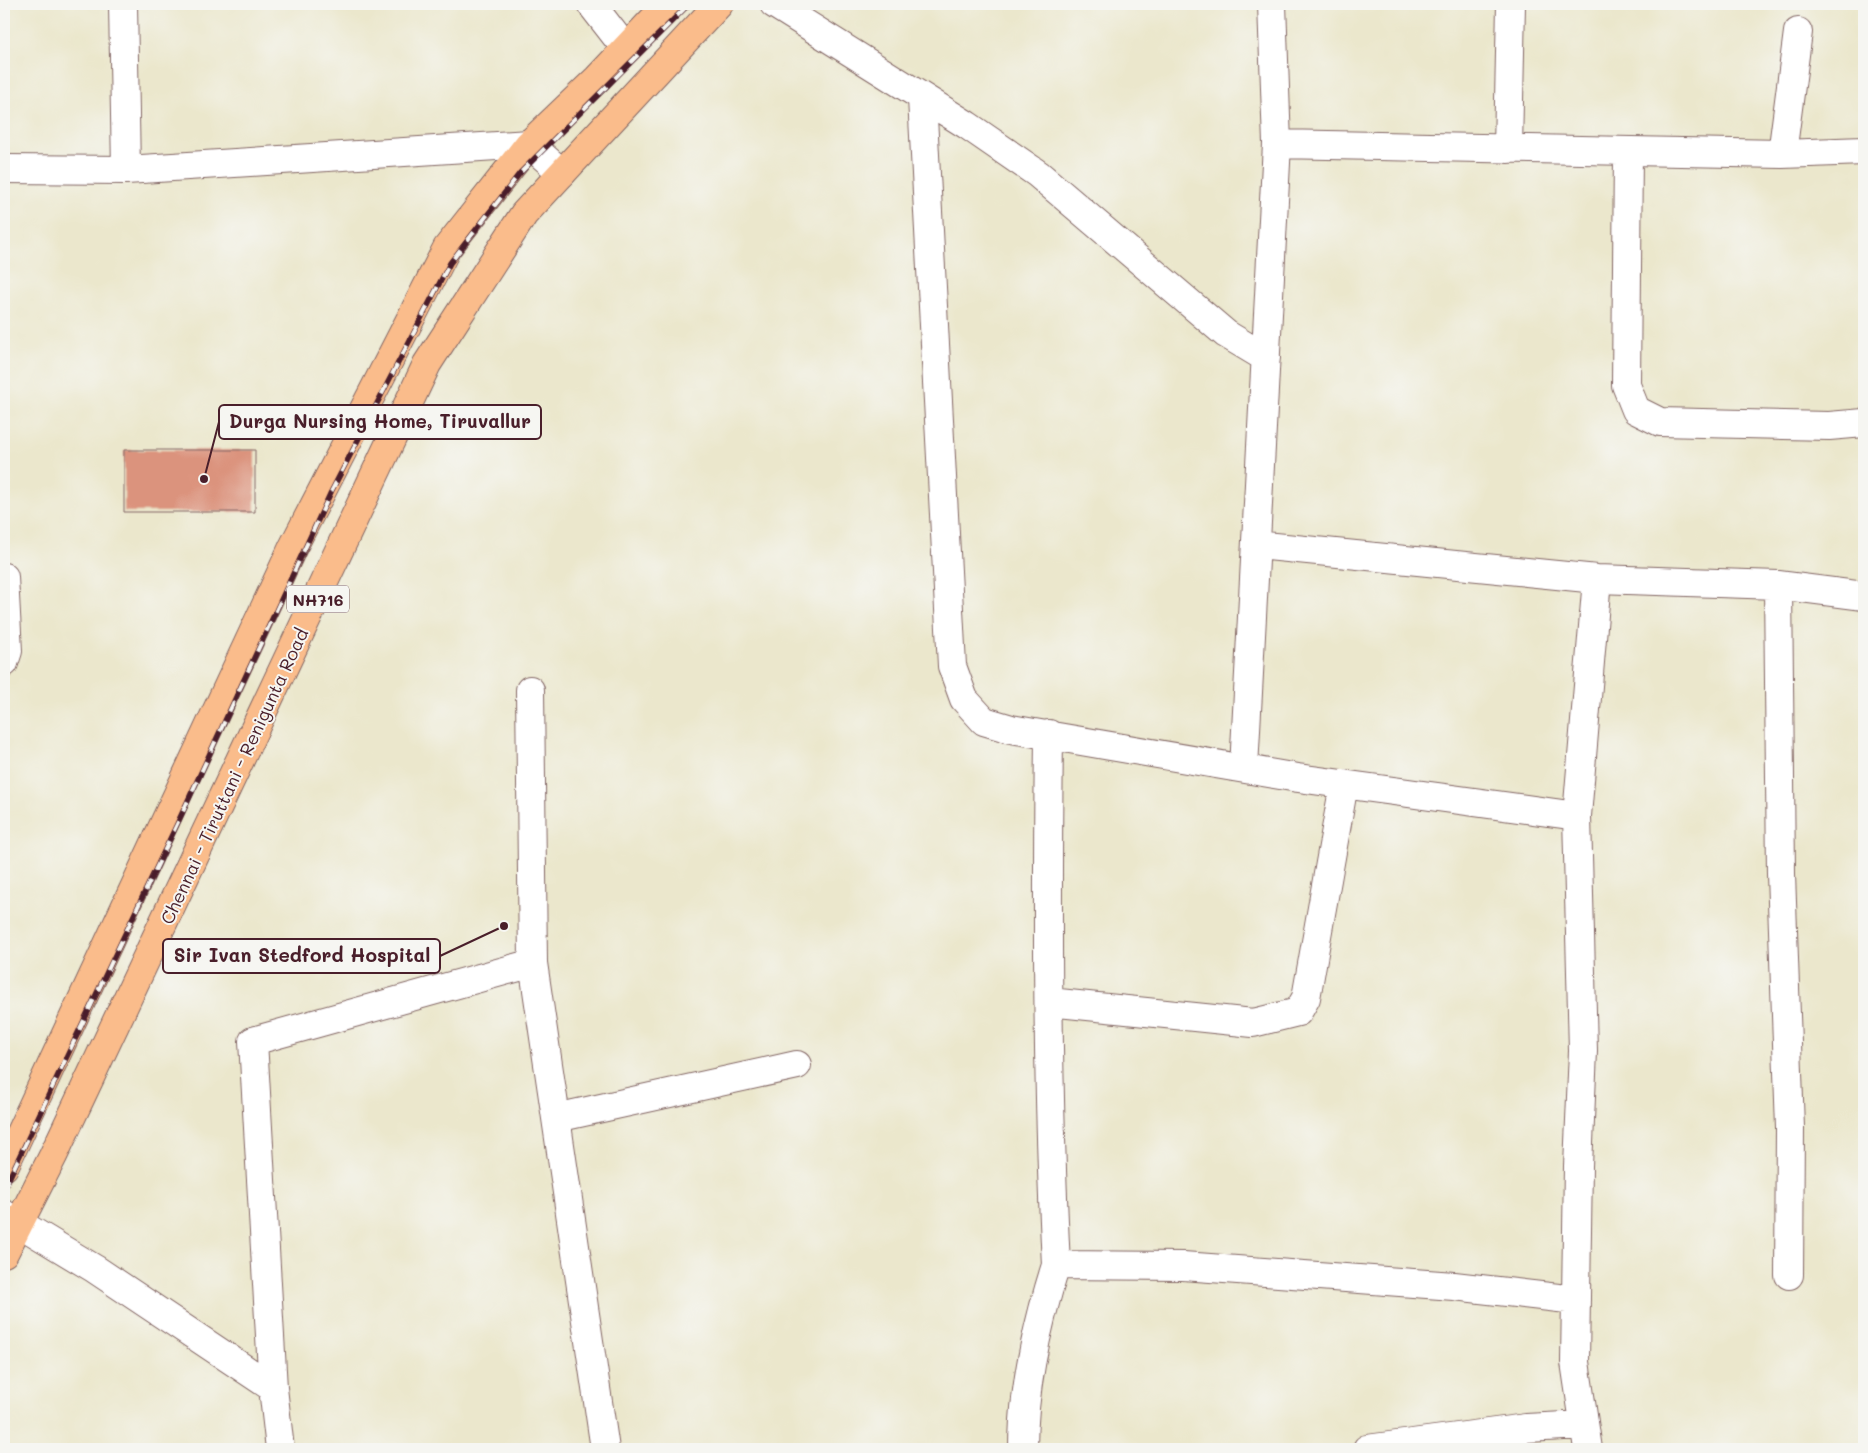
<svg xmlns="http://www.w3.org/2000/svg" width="1868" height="1453" font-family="Mali,sans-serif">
  <rect width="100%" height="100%" fill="#f6f6f2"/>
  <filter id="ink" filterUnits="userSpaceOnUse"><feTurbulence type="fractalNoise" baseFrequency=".02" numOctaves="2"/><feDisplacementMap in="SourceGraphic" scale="10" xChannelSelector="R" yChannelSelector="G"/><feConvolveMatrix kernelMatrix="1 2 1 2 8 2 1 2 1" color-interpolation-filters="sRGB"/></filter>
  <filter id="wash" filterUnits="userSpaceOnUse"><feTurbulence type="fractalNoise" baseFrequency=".0096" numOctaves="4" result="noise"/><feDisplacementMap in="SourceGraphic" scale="20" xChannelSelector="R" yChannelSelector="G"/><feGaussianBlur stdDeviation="1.12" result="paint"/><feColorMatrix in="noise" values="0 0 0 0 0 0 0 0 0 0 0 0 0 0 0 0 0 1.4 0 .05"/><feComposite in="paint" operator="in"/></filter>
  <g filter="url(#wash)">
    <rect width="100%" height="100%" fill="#ebe7cc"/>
    <g id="blocks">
      <path fill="#db937d" d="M124,450H255V512H124Z"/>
    </g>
  </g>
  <g filter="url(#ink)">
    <use href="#blocks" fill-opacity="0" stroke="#826563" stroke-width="1"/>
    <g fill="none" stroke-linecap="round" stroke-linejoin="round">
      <defs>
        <path id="minor" d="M123,4L126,170
          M591,4L626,49
          M774,4L967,125L1038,174L1226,334L1266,358
          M922,98L952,666L964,699L984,721L1011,729L1298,778L1577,816
          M1277,144L1782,154L1864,151
          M1508,149L1511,4
          M1628,151L1626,385L1636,410L1660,422L1829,426L1864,423
          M1782,154L1798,32
          M4,169L126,170L529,144L562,173
          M1256,545L1597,579L1778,585L1864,596
          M4,577L8,651L4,663
          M1778,585L1781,874L1790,1128L1789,1275
          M530,690L533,963
          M1049,734C1047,911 1047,1088 1056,1265L1183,1266L1454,1286L1576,1300
          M1244,768L1277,144L1272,4
          M1049,1002L1253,1023L1298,1012L1306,998L1344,784
          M556,1118L797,1065
          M4,1214L95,1269L273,1388
          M280,1449L273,1388L253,1041L533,963L605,1449
          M1023,1449C1023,1386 1037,1325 1056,1265
          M1367,1449L1526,1428L1584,1425
          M1588,1449L1575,1362L1578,1166L1583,1051L1577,816L1597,579"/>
        <path id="highway" d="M4,1167L293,547L447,248L529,144L597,79L668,4
          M4,1253L53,1156L427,364L524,214L719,4"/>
      </defs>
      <use href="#minor" stroke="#826563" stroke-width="30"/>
      <use href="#highway" stroke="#826563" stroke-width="30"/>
      <use href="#minor" stroke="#fff" stroke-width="28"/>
      <use href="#highway" stroke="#fabc8b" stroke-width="28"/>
      <defs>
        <path id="rail" d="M4,1189L179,820L331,492L450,263L520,173L689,4"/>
      </defs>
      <use href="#rail" stroke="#4a1f2b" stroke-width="5.5"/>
      <use href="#rail" stroke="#f6f6f2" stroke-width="4" stroke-dasharray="11" stroke-linecap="butt"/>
    </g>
  </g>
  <g text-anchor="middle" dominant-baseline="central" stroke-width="4" stroke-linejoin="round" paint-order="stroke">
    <rect fill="#f6f6f2" stroke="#7e6067" stroke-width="1" x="287" y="585.5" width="62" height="27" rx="4"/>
    <g font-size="16" font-weight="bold" fill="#4a1f2b">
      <text x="318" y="599">NH716</text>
    </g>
    <g font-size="18" fill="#4a1f2b" stroke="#f6f6f2">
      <text transform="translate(234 776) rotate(-65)">Chennai - Tiruttani - Renigunta Road</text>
    </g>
  </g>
  <path fill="none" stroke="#4a1f2b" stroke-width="2" d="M204 479L219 422M504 926L440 956"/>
  <g fill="#4a1f2b" stroke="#f6f6f2" stroke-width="2">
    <circle cx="204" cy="479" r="5"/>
    <circle cx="504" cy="926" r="5"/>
  </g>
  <g fill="#f6f6f2" stroke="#4a1f2b" stroke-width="2">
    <rect x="219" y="405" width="322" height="34" rx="5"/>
    <rect x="163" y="939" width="277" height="34" rx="5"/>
  </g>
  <g font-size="19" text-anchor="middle" font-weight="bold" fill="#4a1f2b">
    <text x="380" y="428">Durga Nursing Home, Tiruvallur</text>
    <text x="302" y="962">Sir Ivan Stedford Hospital</text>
  </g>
  <rect width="1868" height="1453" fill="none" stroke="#f6f6f2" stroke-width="20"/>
</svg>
